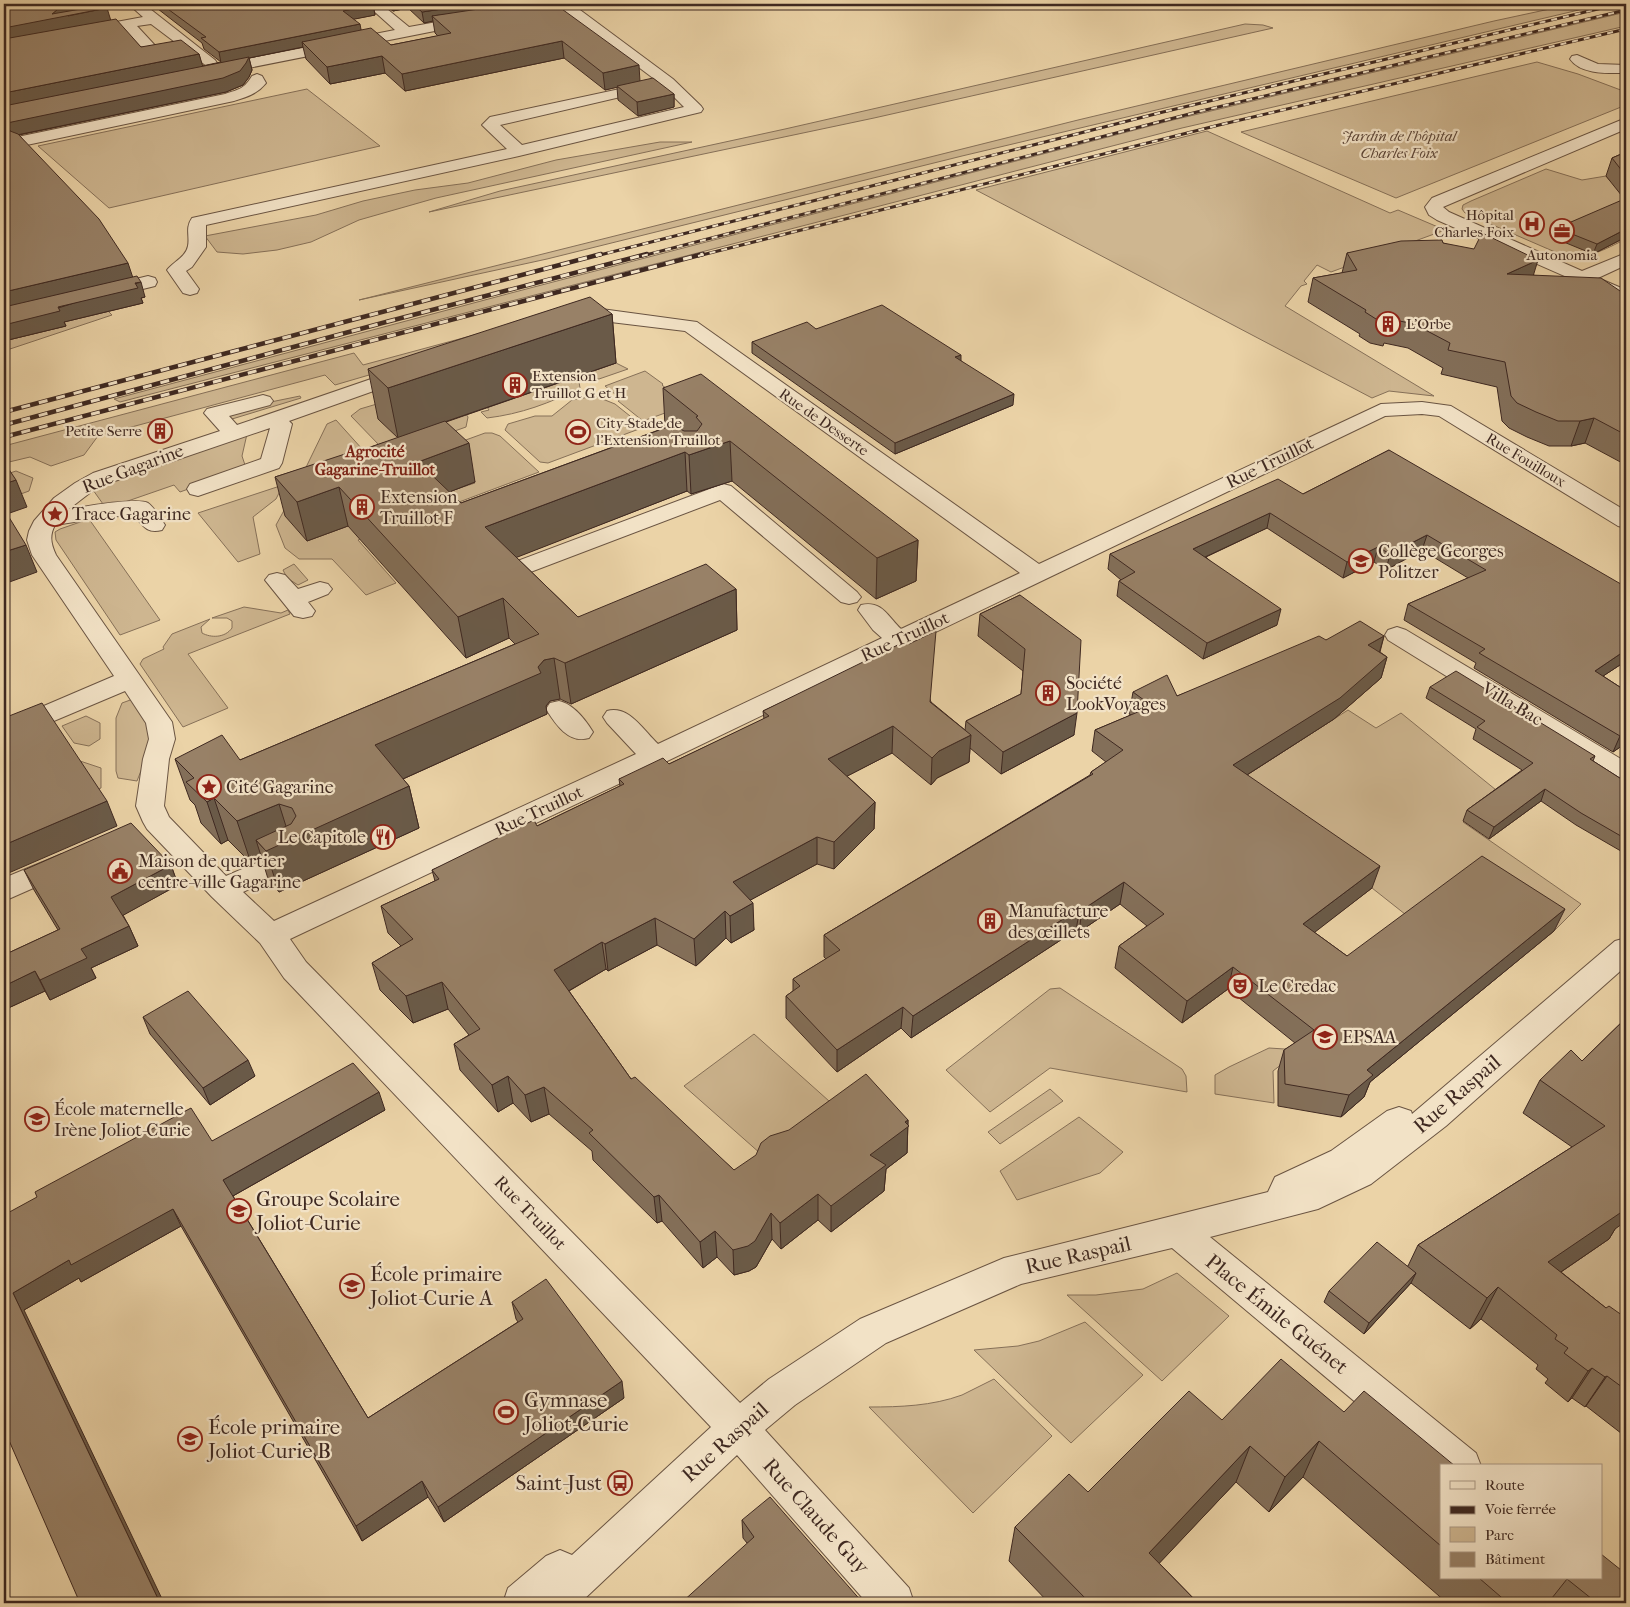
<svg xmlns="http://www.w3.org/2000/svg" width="1630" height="1607" font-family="'IM FELL French Canon',serif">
  <rect width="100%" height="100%" fill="#ebd3a7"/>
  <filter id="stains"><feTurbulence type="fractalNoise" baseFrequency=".004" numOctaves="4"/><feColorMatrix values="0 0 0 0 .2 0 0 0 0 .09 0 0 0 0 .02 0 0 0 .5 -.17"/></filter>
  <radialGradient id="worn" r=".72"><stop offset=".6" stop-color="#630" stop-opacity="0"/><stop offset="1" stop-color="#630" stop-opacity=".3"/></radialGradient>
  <path fill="#ceb690" stroke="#867058" d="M1573,4H1604L962,156L547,259L359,300L1078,120L1494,21Z
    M1626,12V26L1182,128L120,402L114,399L511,293L1173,120Z
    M1245,24L1263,25L1273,28L874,118L429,212L500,191L785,129Z
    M1537,62L1578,74L1626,92V105L1396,198L1241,132Z
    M307,89L380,146L109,208L38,146Z
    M1207,131L1390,213L1398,210L1445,230L1331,272L1317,265L1304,281L1307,284L1301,286L1285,306L1434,396L1389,391L1372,398L976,190Z
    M660,142H692L436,198L359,220L311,242L277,250L243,254L217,252L205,236L316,215L363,201L415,190L468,183L556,160Z
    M1546,169L1582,180L1606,176L1610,181L1626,188V239C1605,249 1586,261 1562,255L1465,213L1462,209L1463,205L1471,201Z
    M578,307L372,379L369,375L335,385L325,375L98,436L84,455L51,466L30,457L9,462L4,461V446L354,353L363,365Z
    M107,310L112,315L4,351V341L65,326L59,311Z
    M616,363L628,369L599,379H588L582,375Z
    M645,371L663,384L662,385L687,405L643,421L618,401L621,399L605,386Z
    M574,377L579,382L580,388C550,403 521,414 487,418L481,412L489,410L487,407Z
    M300,396L301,398L232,419L228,415L261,404Z
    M595,396L615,404L640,424L639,429L548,463L540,462L505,430L508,424L535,416H552L572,400Z
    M397,398L466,414L468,417L466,427L415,445L380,446L351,416L360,409Z
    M336,420L372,460L295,490L327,424Z
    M485,433H492L500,436L539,472L358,540L396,583L366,595L332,559H299L285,548L276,525L287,505L370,518L475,483L452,445Z
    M247,434L242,456L246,468L180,492L174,485L122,503L96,508L103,504L93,490L129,474Z
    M16,471L33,478L29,491L18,495L4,475Z
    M283,485L276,499L253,517L260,554L238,562L198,513Z
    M89,519L160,620L120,635L56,540L55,532L60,529Z
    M294,564L308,580L298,585L287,578L283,570Z
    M244,607L281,613L288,610L290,614L188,654L228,708L183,727L140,664L143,659L164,649L163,647L172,634L210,619L201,627L202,633C211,638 225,638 232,628V621L227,618H212Z
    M133,699L150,726L153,740L137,781L118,778L116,771V718L122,703Z
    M1348,710L1376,728L1401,713L1501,794L1463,822L1581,904L1554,931L1473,878L1415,922L1372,888L1228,787Z
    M86,716L100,723V739L89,746L74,743L62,726Z
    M80,761L101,768V788L93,791Z
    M1060,988L1182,1069L1186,1076L1187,1092L1050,1068L990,1112L946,1070L1050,989Z
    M754,1034L829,1101L761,1154L684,1086Z
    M1269,1048L1300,1050L1273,1071L1274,1103L1215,1094V1075L1229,1067Z
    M1050,1089L1063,1101L1000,1144L988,1132Z
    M1079,1117L1123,1152L1100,1173L1017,1200L1000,1171Z
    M1626,1221V1370L1525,1292Z
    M1177,1273L1229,1316L1162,1381L1067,1295H1096L1143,1289Z
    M1085,1322L1143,1375L1071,1443L974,1350L1018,1346L1039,1341Z
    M994,1379L1052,1436L973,1513L869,1407C900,1407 932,1406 962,1395C973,1390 983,1384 994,1379Z"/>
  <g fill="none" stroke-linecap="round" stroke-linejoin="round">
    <defs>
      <path id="minor" d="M140,4L145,5L215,60L217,63L216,65L395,30L366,4H381L409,27L470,16L475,17L477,20L475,23L470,24L213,75L208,73L205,70L208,67L151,24L137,26L162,53L160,56H150L123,29L84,36L79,35L77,32L79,29L84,28L143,17L133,8Z
        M559,4H572L673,79L701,106L703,109L701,112L519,156L206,225V247L192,267L186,271L199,289L197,293L190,295L183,293L167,270C173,262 186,257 188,246C190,236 185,228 192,218L507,149L482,125L490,117L657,81L560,8ZM661,84L684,107L522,145L500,125L659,88Z
        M1577,55L1598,64L1626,65V73C1608,73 1581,75 1570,59L1572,56Z
        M257,74L262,76L266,83C257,94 247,97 234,101L22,146L16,144L14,141L16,138L22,136L225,94C240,89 244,89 252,76Z
        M1626,118V129L1443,207L1449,212L1582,271L1626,253V265L1598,278L1626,290V303L1437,220L1429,215L1425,207L1432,198Z
        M148,276L155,278L157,282L155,286L106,298L99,296L97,292L99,288Z
        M594,308L697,322L1039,564L1381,404L1422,402L1451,406L1626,511V528L1618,526L1439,416L1422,414L1385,416L663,763L290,939L306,962L740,1403L769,1379L860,1319L1004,1258L1268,1192L1275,1177L1331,1151L1387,1111L1399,1107L1411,1111L1412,1114L1615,941L1626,938V966L1446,1126L1371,1184L1318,1209L1210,1237L1476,1453L1481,1466H1441V1474L1172,1248L1021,1284L886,1343L795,1405L765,1430L909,1588L914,1603H867L737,1455L580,1603H503L508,1588L546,1556L560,1550L572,1555L711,1427L284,978L260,943L212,897L147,829L143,822L136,806L143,759L149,739L146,723L125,691L4,742V723L114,676L32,555L27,540L29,531L34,521L54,498L75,483L93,473L220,431L204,413L207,409L263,395L270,397L273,401L270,405L229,416L237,425L406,367L413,369L416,373L413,377L289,421L292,424L282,463L279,468L198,496L190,494L187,489L190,484L261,459L270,428L109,483L91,492L69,509C83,507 137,497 148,503C154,507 161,519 165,525L162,530C147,534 143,526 134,515L107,517L55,525C49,536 51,544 56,555L172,722L175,739L169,759L164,806L169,817L226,876L293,847L303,850L307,857L303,864L243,892L274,921L636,754L607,723L603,717L607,711C629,705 643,730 658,744L882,638L873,630L858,610L861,605C882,600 888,617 901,629L1020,573L685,331L594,320L575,325L568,323L565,319L568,315Z
        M723,484L731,486L857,592L861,597L857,602L849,604L841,602L720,500L520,576L512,578L504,576L500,571L504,566Z
        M277,573L285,575L298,589L320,582L328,584L332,589L328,594L308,602L315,611L312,616L303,618L294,616L265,580L269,575Z
        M1397,627L1406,630L1626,762V783L1616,781L1388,640L1385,635L1388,630Z
        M559,701C573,704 585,719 593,732L589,738C569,744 556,725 546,709L550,703Z
        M62,854L72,857L76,864L72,871L4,901V878Z"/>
    </defs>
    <use href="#minor" stroke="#6a5442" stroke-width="2"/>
    <use href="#minor" fill="#f2e2c6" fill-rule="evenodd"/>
    <defs>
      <path id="rail-far1" d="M596,256L1163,112L1619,4
        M642,256L1197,112L1626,10
        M698,256L1219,125L1626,29"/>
      <path id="rail" d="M4,412L601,254
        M4,425L386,322L647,254
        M4,437L703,254"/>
    </defs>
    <use href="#rail-far1" stroke="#3f2921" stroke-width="3"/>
    <use href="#rail" stroke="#3f2921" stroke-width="4.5"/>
    <use href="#rail-far1" stroke="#f2e2c6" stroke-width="2" stroke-dasharray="6" stroke-linecap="butt"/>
    <use href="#rail" stroke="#f2e2c6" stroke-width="3" stroke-dasharray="9" stroke-linecap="butt"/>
  </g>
  <path fill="#836f59" stroke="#3f2921" d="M4,4H83L76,10L111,20L141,47L199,54L202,66L221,62L204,49L202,43L158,9L156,4H373L375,15L353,19L361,30L391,45L438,36L435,33L433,21L424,23L408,8L393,11L383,4H555L640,81L674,94V107L638,116L618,100L617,87L605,90L564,58L405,91L385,73L330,84L306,59L303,47L249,58L252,70L249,77L243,85L226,92L19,135L132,277L145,297L141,298L143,303L64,322L66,326L4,341Z
    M1626,131V139L1624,138Z
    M1626,152V201L1606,176L1612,158Z
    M1626,201V237L1593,254L1554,238L1557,228Z
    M1443,243L1533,275L1626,295V465L1585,443L1571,446H1549L1527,437L1509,428L1502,421L1497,387L1441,374L1443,368L1408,348L1384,343L1383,346L1370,343L1359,336L1360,334L1308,302L1313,278L1342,273L1347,253Z
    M612,314L616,363L446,422L475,482L449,492L461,503L667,427L665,426L663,388L918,540L916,581L876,599L732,481L691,494L687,491L516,557L578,617L736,589L737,630L571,704L560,699L550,701L546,706L547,714L403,779L409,786L419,828L279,892L269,882L262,859L251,863L228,840L221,844L201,823L195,805L190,800L175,759L240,760L515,644L509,638L466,658L348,526L307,541L285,516L275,477L356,452L398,438L378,419L368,369Z
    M816,329L961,361L1013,405L895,454L752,353V342Z
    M1389,450L1626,661L1603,676L1626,691V743L1613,752L1474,668L1476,663L1404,620L1408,604L1468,578L1422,550L1386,570L1374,562L1343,578L1267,528L1206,557L1277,625L1203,659L1117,596L1119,581L1121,580L1108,569L1110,554L1303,494Z
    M1020,595L1074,735L1001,774L970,748L969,762L937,778L931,785L892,753L847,776L875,802L874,829L834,869L817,864L750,900L754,930L731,943L726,938L696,966L657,945L608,971L606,969L569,991L631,1079L734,1170L908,1120L907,1153L886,1169L884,1191L831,1232L818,1220L781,1249L772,1239L756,1267L749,1271L734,1275L717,1257L703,1268L662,1221L657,1223L593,1160L592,1151L549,1114L531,1122L513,1103L498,1112L460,1070L454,1044L469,1035L448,1009L413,1023L380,990L372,963L401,946L388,933L381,906L435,881L432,870L537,826L620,786L619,779L669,764L764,719L763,711L910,643L931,702L965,730L966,721L1021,694L1023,671L978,636L980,614Z
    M1384,636L1380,652L1387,657L1381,678L1334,719L1247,775L1372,888L1314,932L1347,956L1554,931L1370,1082L1364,1097L1341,1117L1278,1106V1071L1284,1050L1295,1043L1228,989L1182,1023L1115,968L1119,946L1147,926L1120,904L1079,932L1076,930L911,1038L901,1028L837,1072L786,1018V996L793,991V979L826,959L824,957V935L1090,775L1091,772L1106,762L1092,751L1095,730L1131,715L1129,714L1133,692L1177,696L1326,640Z
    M1430,687L1595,756L1593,761L1626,782V854L1576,825L1541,801L1489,839L1463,821L1467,810L1522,770L1473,739L1476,729L1426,698Z
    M171,865L178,885L123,915L129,926L138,946L91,968L96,978L50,1000L45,991L4,1010V955L58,930L34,890L24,870Z
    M143,1017L255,1076L210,1105L150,1034Z
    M1626,1018L1615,1229L1609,1239L1561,1272L1606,1308L1626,1318V1437L1586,1406L1585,1407L1572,1398L1568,1402L1545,1383L1548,1379L1536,1369L1538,1365L1481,1319L1470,1329L1411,1283L1364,1334L1324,1302L1329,1291L1408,1266L1418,1245L1572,1147L1523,1113L1540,1080L1582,1061Z
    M385,1110L233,1196L368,1418L518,1322L516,1319L512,1302L624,1398L444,1522L428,1497L362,1541L181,1226L81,1282L79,1278L24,1310L4,1215L212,1141Z
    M1344,1412L1441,1466V1578H1601L1626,1603H1447L1303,1477L1269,1512L1236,1482L1159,1563L1198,1603H1049L1009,1561L1015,1527L1088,1492L1222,1420Z
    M742,1520L863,1603L747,1543L743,1538Z"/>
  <path fill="#6a5a48" stroke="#3f2921" d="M64,4H83L68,16L107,8L111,21L4,41V28L52,14Z
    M392,4H407L408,8L393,11Z
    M475,4H539L432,16L433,21L424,23L422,12Z
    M373,5L375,15L345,21L343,11Z
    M360,24L362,35L302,42L303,47L249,58L252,70L249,77L243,85L226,92L12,136L7,123L221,63L219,52Z
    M562,41L564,58L405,91L402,74Z
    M199,54L203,67L4,107V93Z
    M382,56L385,73L330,84L327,67Z
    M639,65L640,82L605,90L603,73Z
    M674,94V107L638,116L637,102Z
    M1626,229V237L1593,254L1597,244Z
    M1538,260L1531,283L1507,274Z
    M128,263L133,278L4,308V292Z
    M141,282L145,297L141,298L143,303L64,322L66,326L4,341V325Z
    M612,314L616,363L398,438L388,388Z
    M961,355V366L955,357Z
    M1014,394L1013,405L895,454V443Z
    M1594,418L1585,443L1571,446L1580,421Z
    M730,441L732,481L691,494L689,455Z
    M469,443L475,482L426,501L418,462Z
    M685,452L687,491L492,567L485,527Z
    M16,480L27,507L4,515V484Z
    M339,487L348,526L307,541L297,502Z
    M1270,513L1267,528L1190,564L1193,549Z
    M1427,535L1422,550L1386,570L1390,554Z
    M918,540L916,581L876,599L877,558Z
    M26,545L37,572L4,584V552Z
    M1378,547L1374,562L1343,578L1347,562Z
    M736,589L737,630L571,704L565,663Z
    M503,598L509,638L466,658L458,617Z
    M1281,609L1277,625L1203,659L1207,643Z
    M1384,636L1378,657L1368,645Z
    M1626,650V661L1588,686L1595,671Z
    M1387,657L1381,678L1334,719L1228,787L1233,765Z
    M554,658L560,699L550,701L546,706L547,714L385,787L375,745L538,667L544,660Z
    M1077,713L1074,735L1001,774L1003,752Z
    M893,726L892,753L828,786V759Z
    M1626,732V743L1613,752L1620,736Z
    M971,735L969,762L937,778L931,785L932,758L939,751Z
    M409,786L419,828L279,892L266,851L256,840L262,859L251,863L237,821L279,804L290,839Z
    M1545,789L1541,801L1489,839L1494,827Z
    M214,798L228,840L221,844L207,802Z
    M107,801L117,826L4,875V845Z
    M875,802L874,829L834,869V842Z
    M817,837V864L734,909L733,882Z
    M171,865L178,885L120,917L111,897Z
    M1380,866L1372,888L1297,946L1303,924Z
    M1124,882L1120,904L1079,932L1082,910Z
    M753,903L754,930L731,943L730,916Z
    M1080,908L1076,930L911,1038L913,1016Z
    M1565,909L1554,931L1370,1082L1364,1097L1341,1117L1349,1095L1367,1070Z
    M725,911L726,938L696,966L694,939Z
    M655,918L657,945L608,971L605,944Z
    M129,926L138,946L91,968L96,978L50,1000L40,980L81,949Z
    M602,942L606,969L558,997L554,970Z
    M1233,967L1228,989L1182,1023L1187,1001Z
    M35,971L45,991L4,1010V986Z
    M442,982L448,1009L413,1023L406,996Z
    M903,1007L901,1028L837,1072V1050Z
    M248,1060L255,1076L210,1105L203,1088Z
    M508,1076L513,1103L498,1112L492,1085Z
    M544,1087L549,1114L531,1122L525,1095Z
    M379,1092L385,1110L231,1197L223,1180Z
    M908,1120L907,1153L886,1169L884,1191L831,1232V1206L870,1155L905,1122Z
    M818,1194V1220L781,1249L780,1223Z
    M659,1195L662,1221L657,1223L654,1197Z
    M1626,1203V1221L1615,1229L1609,1239L1530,1293L1548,1262Z
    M173,1209L181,1226L81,1282L79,1278L24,1310L164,1603H160L13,1293L69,1260Z
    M771,1213L772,1239L756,1267L749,1271L734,1275L733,1250Z
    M715,1231L717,1257L703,1268L700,1242Z
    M1416,1273L1411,1283L1364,1334L1369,1323Z
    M1498,1287L1481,1319L1470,1329L1487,1298Z
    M1592,1368L1572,1398L1568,1402L1588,1371Z
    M1607,1376L1586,1406L1585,1407L1605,1377Z
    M622,1381L624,1398L444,1522L438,1507Z
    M1319,1441L1303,1477L1269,1512L1285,1477Z
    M1250,1446L1236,1482L1137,1587L1149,1553Z
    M422,1481L428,1497L362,1541L356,1526Z"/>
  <path fill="#988167" stroke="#3f2921" d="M4,4H64L52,14L104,5L107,8L4,28Z
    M161,4H373V5L343,11L360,24L219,52L201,38L206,37Z
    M413,4H475L422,12Z
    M512,4H555L639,65L603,73L562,41L402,74L382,56L327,67L302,42L371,28L391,45L451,33L432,16Z
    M116,19L141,47L181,40L199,54L4,93V39Z
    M249,57L246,63L240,71L223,78L7,123L10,131L18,134L99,219L128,263L4,292V106Z
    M653,78L674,94L637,102L617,86Z
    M1626,152V176L1612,158Z
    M1622,200L1626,202V229L1597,244L1557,228Z
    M1482,233L1538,260L1507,274L1601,278L1626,295V435L1594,418L1580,421H1558L1536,412L1517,403L1511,396L1505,362L1448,350L1450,343L1414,324L1390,319L1389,322L1376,319L1365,312L1366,310L1313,278L1357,270L1347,253L1401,241L1442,240L1443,243L1474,249Z
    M137,276L141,282L135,283L138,288L58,307L60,311L4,325V307Z
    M590,297L612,314L388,388L368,369Z
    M882,305L961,355L955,357L1014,394L895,443L752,342L807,322L816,329Z
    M701,374L918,540L877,558L730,441L689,455L685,452L485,527L578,617L706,564L736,589L565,663L554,658L544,660L538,667L541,673L375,745L409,786L266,851L256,840L291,824L296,816L292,808L279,804L237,821L214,798L207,802L186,782L194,778L175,759L222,735L240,760L539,634L503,598L458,617L339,487L297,502L275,477L354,451L356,452L445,421L469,443L418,462L461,503L673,425L684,431H697L702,424L696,417L698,416L663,388Z
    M1389,450L1626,587V650L1595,671L1626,691V732L1620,736L1479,653L1485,649L1408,604L1486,570L1427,535L1390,554L1378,547L1347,562L1270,513L1193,549L1281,609L1207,643L1119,581L1135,572L1110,554L1278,479L1303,494Z
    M4,462L16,480L4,484Z
    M4,509L26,545L4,552Z
    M1020,595L1081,640L1077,713L1003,752L966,721L1021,694L1025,649L980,614Z
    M1360,621L1384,636L1368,645L1387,657L1340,698L1233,765L1380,866L1303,924L1347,956L1482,856L1565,909L1367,1070L1373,1075L1349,1095L1285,1084L1284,1050L1314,1030L1233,967L1187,1001L1119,946L1164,914L1124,882L1082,910L1080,908L913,1016L903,1007L837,1050L786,996L800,986L793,979L840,950L824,935L1093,774L1091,772L1123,750L1095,730L1152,706L1133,692L1167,675L1177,696L1319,636L1326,640Z
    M936,631L930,702L971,735L939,751L932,758L893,726L828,759L875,802L834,842L817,837L733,882L753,903L730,916L725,911L694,939L655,918L605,944L602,942L554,970L631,1079L635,1077L734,1170L756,1155L761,1143L770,1136L789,1130L866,1074L908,1120L905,1122L909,1126L870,1155L886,1165L831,1206L818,1194L780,1223L771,1213L755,1241L748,1246L733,1250L715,1231L700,1242L659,1195L654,1197L589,1133L593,1130L544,1087L525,1095L508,1076L492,1085L454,1044L480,1029L442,982L406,996L372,963L413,939L381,906L439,879L432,870L534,820L537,826L624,784L619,779L663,758L669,764L769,716L763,711L910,639L909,644Z
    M1456,671L1595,756L1590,759L1626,782V839L1581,813L1545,789L1494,827L1467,810L1533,763L1477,727L1485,721L1430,687Z
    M42,703L107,801L4,845V718Z
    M131,823L171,865L111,897L129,926L81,949L87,958L40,980L35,971L4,986V955L60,929L24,870Z
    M188,991L248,1060L203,1088L143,1017Z
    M1626,1018V1203L1625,1204L1626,1205V1209L1548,1262L1606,1308L1609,1306L1626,1318V1390L1607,1376L1605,1377L1592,1368L1588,1371L1564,1353L1568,1348L1555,1339L1557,1335L1498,1287L1487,1298L1418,1245L1605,1126L1540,1080L1571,1050L1582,1061Z
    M353,1063L379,1092L223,1180L368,1418L523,1319L512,1302L546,1279L622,1381L438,1507L422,1481L356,1526L173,1209L71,1265L69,1260L13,1293L160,1603H80L4,1429V1215L37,1197L35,1192L191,1108L212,1141Z
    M1377,1242L1416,1273L1369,1323L1329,1291Z
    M1281,1359L1344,1412L1364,1391L1455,1466H1441V1546L1319,1441L1285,1477L1250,1446L1149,1553L1198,1603H1090L1015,1527L1069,1474L1088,1492L1189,1391L1222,1420Z
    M770,1497L863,1603H681L754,1537L742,1520Z
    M1601,1554L1626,1574V1603H1597L1567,1579L1548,1603H1508L1479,1578H1601Z"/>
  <defs>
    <symbol id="hospital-ring" viewBox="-11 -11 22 22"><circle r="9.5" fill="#f2e2c6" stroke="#8f2418" stroke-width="1.5"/><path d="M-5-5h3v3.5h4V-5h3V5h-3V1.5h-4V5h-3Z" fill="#8f2418"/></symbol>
    <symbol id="office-ring" viewBox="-11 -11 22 22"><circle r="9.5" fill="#f2e2c6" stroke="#8f2418" stroke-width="1.5"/><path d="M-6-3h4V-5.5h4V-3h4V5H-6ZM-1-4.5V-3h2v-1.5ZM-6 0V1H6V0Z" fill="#8f2418"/></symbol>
    <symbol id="building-ring" viewBox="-11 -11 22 22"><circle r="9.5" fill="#f2e2c6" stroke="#8f2418" stroke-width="1.5"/><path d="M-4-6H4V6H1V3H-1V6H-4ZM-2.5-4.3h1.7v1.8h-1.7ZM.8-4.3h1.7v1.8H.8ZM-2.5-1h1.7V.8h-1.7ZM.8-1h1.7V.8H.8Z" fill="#8f2418"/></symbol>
    <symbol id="stadium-ring" viewBox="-11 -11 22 22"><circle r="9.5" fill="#f2e2c6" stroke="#8f2418" stroke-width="1.5"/><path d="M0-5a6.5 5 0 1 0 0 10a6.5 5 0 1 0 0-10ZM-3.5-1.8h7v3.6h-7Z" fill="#8f2418"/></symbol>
    <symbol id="sight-ring" viewBox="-11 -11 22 22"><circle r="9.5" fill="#f2e2c6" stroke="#8f2418" stroke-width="1.5"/><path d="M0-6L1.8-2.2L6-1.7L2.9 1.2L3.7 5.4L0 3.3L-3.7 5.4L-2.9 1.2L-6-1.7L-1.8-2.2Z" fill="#8f2418"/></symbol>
    <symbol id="school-ring" viewBox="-11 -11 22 22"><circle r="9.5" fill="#f2e2c6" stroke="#8f2418" stroke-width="1.5"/><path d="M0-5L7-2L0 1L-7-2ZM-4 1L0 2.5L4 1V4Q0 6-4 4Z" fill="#8f2418"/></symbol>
    <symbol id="restaurant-ring" viewBox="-11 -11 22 22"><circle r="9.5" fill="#f2e2c6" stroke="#8f2418" stroke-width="1.5"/><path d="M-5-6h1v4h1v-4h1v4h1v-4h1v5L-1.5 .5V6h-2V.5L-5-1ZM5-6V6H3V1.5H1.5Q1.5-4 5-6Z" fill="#8f2418"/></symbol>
    <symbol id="civic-ring" viewBox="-11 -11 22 22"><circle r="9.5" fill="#f2e2c6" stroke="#8f2418" stroke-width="1.5"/><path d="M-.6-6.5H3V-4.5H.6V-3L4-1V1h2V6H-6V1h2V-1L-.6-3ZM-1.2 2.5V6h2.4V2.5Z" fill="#8f2418"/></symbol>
    <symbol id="theatre-ring" viewBox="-11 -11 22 22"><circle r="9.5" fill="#f2e2c6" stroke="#8f2418" stroke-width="1.5"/><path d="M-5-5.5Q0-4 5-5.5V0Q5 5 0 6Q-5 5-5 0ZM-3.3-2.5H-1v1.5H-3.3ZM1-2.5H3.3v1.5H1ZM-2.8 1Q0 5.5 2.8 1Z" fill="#8f2418"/></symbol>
    <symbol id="university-ring" viewBox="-11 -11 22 22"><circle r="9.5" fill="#f2e2c6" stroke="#8f2418" stroke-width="1.5"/><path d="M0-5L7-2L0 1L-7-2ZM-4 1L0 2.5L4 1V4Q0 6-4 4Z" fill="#8f2418"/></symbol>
    <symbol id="bus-ring" viewBox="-11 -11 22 22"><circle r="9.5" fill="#f2e2c6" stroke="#8f2418" stroke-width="1.5"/><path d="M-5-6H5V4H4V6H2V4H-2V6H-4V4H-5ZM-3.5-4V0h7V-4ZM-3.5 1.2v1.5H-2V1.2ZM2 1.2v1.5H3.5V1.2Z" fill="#8f2418"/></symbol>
  </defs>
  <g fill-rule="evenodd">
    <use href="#hospital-ring" x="1518" y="210" width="28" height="28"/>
    <use href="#office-ring" x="1548" y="217" width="28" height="28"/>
    <use href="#building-ring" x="1374" y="310" width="28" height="28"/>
    <use href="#building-ring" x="501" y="371" width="28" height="28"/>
    <use href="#building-ring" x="146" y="417" width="28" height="28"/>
    <use href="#stadium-ring" x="564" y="418" width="28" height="28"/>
    <use href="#building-ring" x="348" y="493" width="28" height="28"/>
    <use href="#sight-ring" x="41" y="500" width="28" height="28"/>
    <use href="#school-ring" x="1347" y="547" width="28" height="28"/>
    <use href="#building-ring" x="1034" y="679" width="28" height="28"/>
    <use href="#sight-ring" x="195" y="773" width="28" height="28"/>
    <use href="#restaurant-ring" x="369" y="823" width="28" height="28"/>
    <use href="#civic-ring" x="106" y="857" width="28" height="28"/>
    <use href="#building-ring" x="976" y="907" width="28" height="28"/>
    <use href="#theatre-ring" x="1226" y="972" width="28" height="28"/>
    <use href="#university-ring" x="1311" y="1023" width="28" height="28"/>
    <use href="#school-ring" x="23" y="1105" width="28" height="28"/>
    <use href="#school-ring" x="225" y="1197" width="28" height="28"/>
    <use href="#school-ring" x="338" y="1272" width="28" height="28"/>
    <use href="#stadium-ring" x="492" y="1398" width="28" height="28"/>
    <use href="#school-ring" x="176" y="1425" width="28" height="28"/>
    <use href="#bus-ring" x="606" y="1469" width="28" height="28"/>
  </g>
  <g text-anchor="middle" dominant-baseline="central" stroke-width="4.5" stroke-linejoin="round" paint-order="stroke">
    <g font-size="15" font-style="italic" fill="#5c4537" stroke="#f2e2c6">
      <text x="1399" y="136">Jardin de l'hôpital<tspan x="1399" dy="17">Charles Foix</tspan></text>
    </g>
    <g font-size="15" fill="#3f2921" stroke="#f2e2c6" text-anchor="start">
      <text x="1514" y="215" text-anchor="end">Hôpital<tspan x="1514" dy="17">Charles Foix</tspan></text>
      <text x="1562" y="255" text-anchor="middle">Autonomia</text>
      <text x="1406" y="324">L'Orbe</text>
      <text x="532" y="376">Extension<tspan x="532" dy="17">Truillot G et H</tspan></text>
      <text x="596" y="423">City-Stade de<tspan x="596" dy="17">l'Extension Truillot</tspan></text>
      <text x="142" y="431" text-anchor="end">Petite Serre</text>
    </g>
    <g font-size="15" fill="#3f2921" stroke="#f2e2c6">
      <text transform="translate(824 422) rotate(35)">Rue de Desserte</text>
      <text transform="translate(1526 460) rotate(31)">Rue Fouilloux</text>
    </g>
    <g font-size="16" font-weight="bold" fill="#7a1f14" stroke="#f2e2c6">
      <text x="375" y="451">Agrocité<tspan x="375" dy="18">Gagarine-Truillot</tspan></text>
    </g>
    <g font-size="18" fill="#3f2921" stroke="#f2e2c6">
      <text transform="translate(1270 463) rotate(-26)">Rue Truillot</text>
      <text transform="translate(133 469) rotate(-21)">Rue Gagarine</text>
      <text transform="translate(905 637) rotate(-25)">Rue Truillot</text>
      <text transform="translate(1512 704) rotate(31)">Villa Bac</text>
      <text transform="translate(539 811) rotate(-25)">Rue Truillot</text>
      <text transform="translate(530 1213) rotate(46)">Rue Truillot</text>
    </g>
    <g font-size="18" fill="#3f2921" stroke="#f2e2c6" text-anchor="start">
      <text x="380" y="497">Extension<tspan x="380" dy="21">Truillot F</tspan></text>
      <text x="72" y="514">Trace Gagarine</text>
      <text x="1378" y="551">Collège Georges<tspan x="1378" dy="21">Politzer</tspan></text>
      <text x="1066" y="683">Société<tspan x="1066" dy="21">LookVoyages</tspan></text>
      <text x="226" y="787">Cité Gagarine</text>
      <text x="366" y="837" text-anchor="end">Le Capitole</text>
      <text x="138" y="861">Maison de quartier<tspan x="138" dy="21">centre-ville Gagarine</tspan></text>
      <text x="1008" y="911">Manufacture<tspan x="1008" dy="21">des œillets</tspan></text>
      <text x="1258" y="986">Le Credac</text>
      <text x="1342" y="1037">EPSAA</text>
      <text x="54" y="1109">École maternelle<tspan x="54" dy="21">Irène Joliot-Curie</tspan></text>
    </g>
    <g font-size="21" fill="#3f2921" stroke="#f2e2c6">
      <text transform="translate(1457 1094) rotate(-41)">Rue Raspail</text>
      <text transform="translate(1078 1255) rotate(-13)">Rue Raspail</text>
      <text transform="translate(1277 1314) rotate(39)">Place Émile Guénet</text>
      <text transform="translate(725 1442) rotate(-42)">Rue Raspail</text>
      <text transform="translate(816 1516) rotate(48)">Rue Claude Guy</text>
    </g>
    <g font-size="21" fill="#3f2921" stroke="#f2e2c6" text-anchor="start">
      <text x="256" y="1199">Groupe Scolaire<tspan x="256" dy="24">Joliot-Curie</tspan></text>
      <text x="370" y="1274">École primaire<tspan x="370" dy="24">Joliot-Curie A</tspan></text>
      <text x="524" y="1400">Gymnase<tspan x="524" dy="24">Joliot-Curie</tspan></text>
      <text x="208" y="1427">École primaire<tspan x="208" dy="24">Joliot-Curie B</tspan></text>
      <text x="602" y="1483" text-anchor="end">Saint-Just</text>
    </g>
  </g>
  <rect width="1630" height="1607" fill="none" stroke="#ebd3a7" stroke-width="20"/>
  <rect x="5" y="5" width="1620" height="1597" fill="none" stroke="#3f2921" stroke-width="2.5"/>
  <rect x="10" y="10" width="1610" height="1587" fill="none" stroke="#3f2921"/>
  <rect x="1440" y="1464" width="162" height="115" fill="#f2e2c6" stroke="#aa9884"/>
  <rect x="1450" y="1481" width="25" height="8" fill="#f2e2c6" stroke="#aa9884"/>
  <text x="1485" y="1490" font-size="15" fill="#3f2921">Route</text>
  <rect x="1450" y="1506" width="25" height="8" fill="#3f2921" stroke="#aa9884"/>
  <text x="1485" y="1514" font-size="15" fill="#3f2921">Voie ferrée</text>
  <rect x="1450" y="1527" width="25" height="15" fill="#ceb690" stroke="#aa9884"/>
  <text x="1485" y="1540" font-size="15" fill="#3f2921">Parc</text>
  <rect x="1450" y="1552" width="25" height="15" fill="#988167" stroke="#aa9884"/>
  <text x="1485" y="1564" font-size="15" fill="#3f2921">Bâtiment</text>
  <rect width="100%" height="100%" filter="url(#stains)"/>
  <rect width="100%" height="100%" fill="url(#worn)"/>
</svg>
